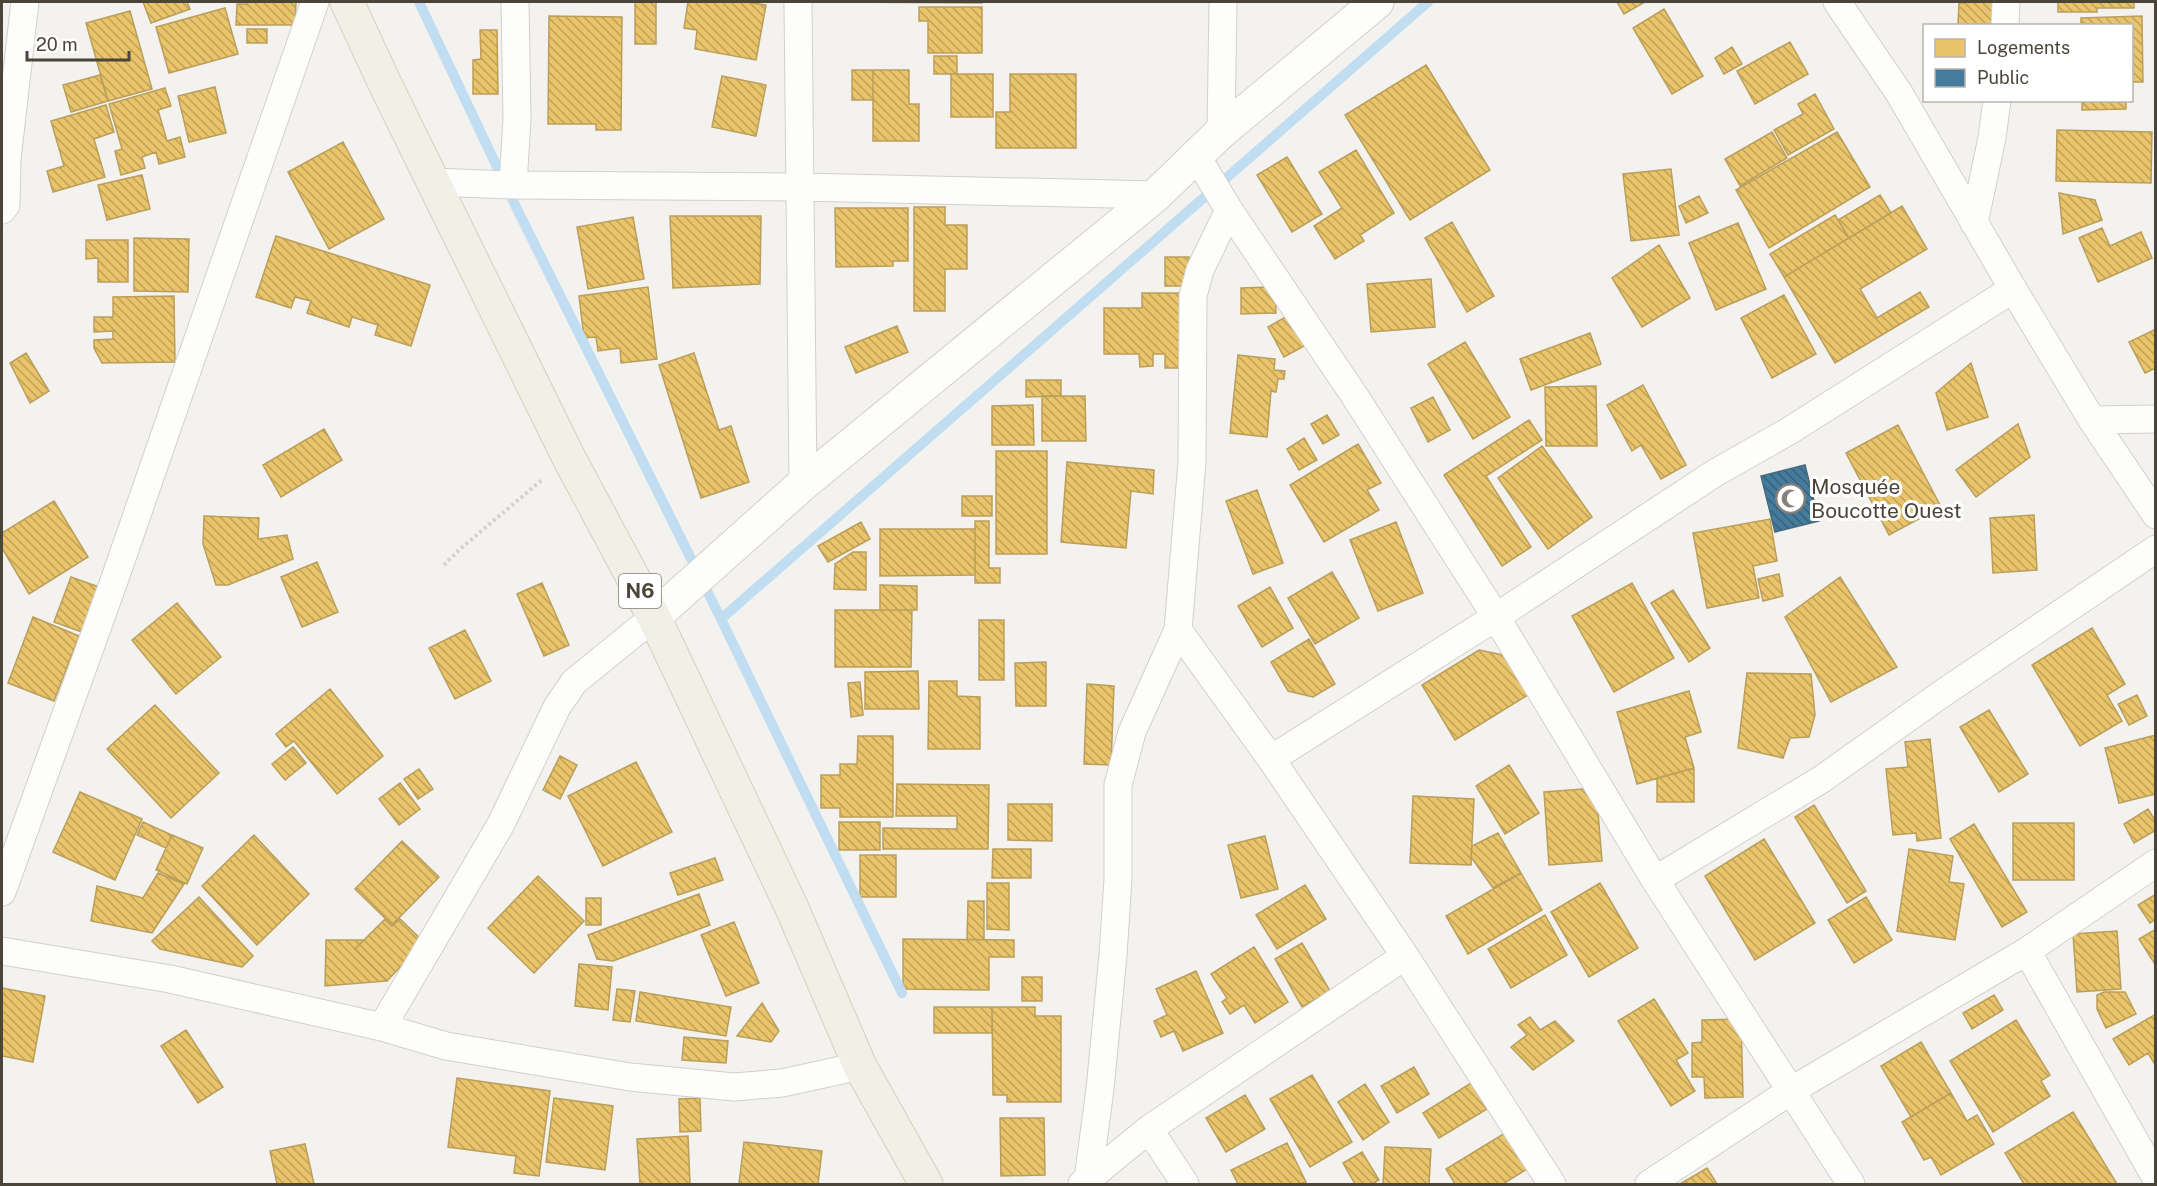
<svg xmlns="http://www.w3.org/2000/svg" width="2157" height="1186" font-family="'Public Sans',sans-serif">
  <defs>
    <pattern id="homes-back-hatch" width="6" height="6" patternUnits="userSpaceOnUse" patternTransform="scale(1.5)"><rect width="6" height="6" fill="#e9c46a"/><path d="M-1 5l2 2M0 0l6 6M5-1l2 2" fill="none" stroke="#bfa158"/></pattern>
    <pattern id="public-back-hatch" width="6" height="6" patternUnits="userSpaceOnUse" patternTransform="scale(1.5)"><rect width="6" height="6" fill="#457b9d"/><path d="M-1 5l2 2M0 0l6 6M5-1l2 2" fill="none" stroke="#39617a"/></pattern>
  </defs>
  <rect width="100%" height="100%" fill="#f4f2ee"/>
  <path fill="url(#homes-back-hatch)" stroke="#ba9e5b" stroke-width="1.5" d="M143,2H187L190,9L151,23Z
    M247,2H296L295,25H236L237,4H247Z
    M635,2H656V44H635Z
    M688,2H747L766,5L756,60L695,49L697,30L684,28Z
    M834,2H982V3Z
    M1617,2H1645L1624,14Z
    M1964,2H2000L1999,26L1958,25L1959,3H1964Z
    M2058,2H2134V8H2097V12H2058Z
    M919,7H982V53H928V21H919Z
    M225,8L238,54L169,73L156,27Z
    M1664,9L1703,76L1672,94L1633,28Z
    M130,11L152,89L108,101L86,23Z
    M549,16L622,17L621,130H596V124H548Z
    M2142,16L2143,82H2132V26H2081V18Z
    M247,29H267V43H247Z
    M480,30H497L498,94H473V60L481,59Z
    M1790,42L1808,74L1755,104L1737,71Z
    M1732,47L1742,64L1724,74L1715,58Z
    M934,56H957V74H934Z
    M1426,65L1490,170L1410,220L1345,115Z
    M852,70H873V100H852Z
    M873,70H909V104H919V141H873Z
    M951,74H993V117H951Z
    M1010,74H1076V148H996V112H1010Z
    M100,75L108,101L71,112L63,85Z
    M722,76L766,85L756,136L712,127Z
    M215,87L226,133L189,142L178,96Z
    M165,88L171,106L158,110L167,141L180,137L185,157L159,164L156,152L142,157L145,168L121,175L115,151L122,149L109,104Z
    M1815,94L1834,129L1788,155L1774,130L1803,114L1798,104Z
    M2082,100H2126V109L2082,110Z
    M106,105L114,132L94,139L105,177L53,192L47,171L64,166L51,121Z
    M2057,130L2152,132L2151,183L2056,181Z
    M1772,132L1787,158L1740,186L1725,159Z
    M1837,132L1870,187L1769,248L1736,190Z
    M343,142L384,219L329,249L288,172Z
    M1356,150L1394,213L1360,235L1364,241L1335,259L1314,226L1342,208L1319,172Z
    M1287,157L1322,214L1292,232L1257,175Z
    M1671,169L1679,235L1631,241L1623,174Z
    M142,175L150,209L107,220L98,185Z
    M2059,193L2095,200L2102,220L2063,234Z
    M1880,195L1891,213L1849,238L1838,220Z
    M1699,196L1708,213L1686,223L1679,206Z
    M1902,206L1927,249L1860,289L1877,318L1920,292L1929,307L1835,363L1784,277Z
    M914,207H945V225H967V269H945V311H914Z
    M835,208H908V261H893V266L836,267Z
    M1835,215L1849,238L1784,277L1770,254Z
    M670,216H761L760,284L673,288Z
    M633,217L644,279L588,289L577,227Z
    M1452,222L1494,296L1467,312L1425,238Z
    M1738,223L1766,289L1716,310L1689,243Z
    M2102,228L2110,246L2141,232L2152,258L2098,282L2079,238Z
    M276,236L430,285L411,346L375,335L378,325L352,317L349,327L307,313L311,301L295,297L291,308L256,297Z
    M134,238L189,239L188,292L134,291Z
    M86,240H128V282H98V258L86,259Z
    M1659,245L1690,298L1642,327L1612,278Z
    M1165,257H1189L1190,286H1165Z
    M1431,279L1435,327L1371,332L1367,284Z
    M648,287L657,359L621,363L620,348L598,351L596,337L584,338L579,296Z
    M1275,287L1276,313L1241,314V288Z
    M1142,293H1182L1183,368H1165V354H1153V366L1140,367L1139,354H1104V308H1142Z
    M1784,295L1816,354L1772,378L1741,318Z
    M174,296L175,362L102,363L94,348V340L113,339V331L94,332V317H113V297Z
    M1289,315L1306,345L1284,357L1268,327Z
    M897,326L908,352L856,373L845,347Z
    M2156,329V368L2145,373L2129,342Z
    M1590,333L1601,364L1531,390L1520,359Z
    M1465,342L1510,417L1473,439L1428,364Z
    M26,353L49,391L30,403L10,363Z
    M694,353L719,430L731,426L749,482L701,498L659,365Z
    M1238,355L1275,359L1274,370L1285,371L1284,379H1278L1276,392L1271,391L1267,437L1230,433Z
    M1971,363L1988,417L1947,430L1936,393Z
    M1026,380H1061V396L1026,397Z
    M1643,385L1686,465L1661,479L1641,445L1632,451L1607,405Z
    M1596,386L1597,446H1546L1545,387Z
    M1042,396H1085L1086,441H1042Z
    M1433,397L1450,430L1428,442L1411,408Z
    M1033,405L1034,445H992V406Z
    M1327,415L1339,435L1323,444L1311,424Z
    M1529,420L1542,440L1486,476L1531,547L1502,566L1444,475Z
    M2018,424L2030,457L1976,497L1956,470Z
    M1898,425L1941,507L1889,535L1846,453Z
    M324,429L342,460L281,497L263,465Z
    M1304,438L1317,460L1299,470L1287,449Z
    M1358,444L1381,483L1367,490L1379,510L1324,542L1290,485Z
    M1542,446L1592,517L1548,549L1498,478Z
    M996,451H1047V554H996Z
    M1067,462L1154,470L1153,494L1131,491L1126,548L1061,542Z
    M1257,490L1283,563L1253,574L1226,501Z
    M962,496H992V516H962Z
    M54,501L88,557L29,594L2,548V533Z
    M2034,515L2037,570L1993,573L1990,518Z
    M204,516L259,518L258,539L287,535L293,559L228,585H216L203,544Z
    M1770,519L1777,561L1753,566L1759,598L1707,608L1693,533Z
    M975,521H989V568H1000V583H975Z
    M861,522L870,539L828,562L818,546Z
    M1396,522L1423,593L1378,611L1350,540Z
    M880,529H975V575L880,576Z
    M853,552H866V590L834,589L835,564Z
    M317,562L338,612L302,627L281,577Z
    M1332,572L1359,618L1315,644L1288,598Z
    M1779,574L1783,596L1763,601L1758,579Z
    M71,577L99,587L82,632L54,622Z
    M1840,577L1897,667L1831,702L1785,617Z
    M542,583L569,645L544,656L517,594Z
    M1632,583L1674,658L1614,692L1572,616Z
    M880,585L917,586V610H880Z
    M1270,587L1293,628L1262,647L1238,606Z
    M1673,590L1710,648L1689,662L1651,603Z
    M177,603L221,657L176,694L132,640Z
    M835,610H912L911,667H835Z
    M33,617L79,636L54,701L8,683Z
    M979,620H1004V680H979Z
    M2092,628L2125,684L2107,695L2122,721L2080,746L2032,665Z
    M465,630L491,681L455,699L429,648Z
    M1309,639L1335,684L1313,697L1288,691L1271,662Z
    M1479,650L1503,655L1528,695L1455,740L1422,685Z
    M1046,662V706H1016L1015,663Z
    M918,671L919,709H865V672Z
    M1747,673L1811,674L1815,715L1809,737L1790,738L1783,758L1738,748Z
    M929,681H957V696L980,697V749H928Z
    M860,682L863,715L851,717L848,683Z
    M1087,684L1114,686L1111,765L1084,764Z
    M330,689L383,756L337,794L294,741L286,747L276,734Z
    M1689,691L1701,732L1685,737L1694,768L1637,784L1617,712Z
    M2137,695L2147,716L2129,725L2118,704Z
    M155,705L219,773L171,818L107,749Z
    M1989,710L2028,774L1999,792L1960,727Z
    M2156,735V794L2119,803L2105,748Z
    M858,736H893V817H840V808H821V775H840V764H857Z
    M1930,739L1941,838L1917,841L1916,833L1893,835L1886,769L1908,767L1905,742Z
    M293,747L306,763L285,780L272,764Z
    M560,756L577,765L560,799L543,790Z
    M636,762L672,832L603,866L568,796Z
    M1509,765L1539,813L1505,834L1476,786Z
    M1694,768V802H1657V778Z
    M419,769L433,789L418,799L404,779Z
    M400,783L420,809L399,825L379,799Z
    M897,784L989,785L988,849H883V828L957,829V816H896Z
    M1596,788L1602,861L1549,865L1544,792Z
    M80,792L142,819L115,880L53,852Z
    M1413,796L1474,799L1471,865L1410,863Z
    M1008,804H1052V841L1008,840Z
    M1814,805L1866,891L1847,903L1795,817Z
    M2148,809L2156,822V830L2134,843L2124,824Z
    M143,822L172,835L166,848L137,835Z
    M839,822H880V850H839Z
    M2013,823H2074V880H2013Z
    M1974,824L2027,912L2002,927L1950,839Z
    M1498,833L1521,873L1493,888L1471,857L1472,846Z
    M172,835L203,848L187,884L156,870Z
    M254,835L309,894L257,945L202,886Z
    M1265,836L1278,889L1241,898L1228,845Z
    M1764,839L1815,923L1755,960L1705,876Z
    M402,841L439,877L392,925L355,889Z
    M993,849H1031V878H992Z
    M1909,849L1953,856L1949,882L1964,884L1955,940L1897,931Z
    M860,855H896V897H860Z
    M715,858L723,880L678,895L670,873Z
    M158,873L184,884L152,933L91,921L97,886L143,898Z
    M1521,873L1542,910L1468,954L1446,916Z
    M538,876L584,921L534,973L488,928Z
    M987,883H1009V930L987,929Z
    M1600,883L1638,948L1589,977L1551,912Z
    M1305,885L1326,919L1277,949L1256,915Z
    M699,894L710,925L613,961L597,959L588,935Z
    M2156,894V919L2150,923L2138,905Z
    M199,897L253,956L242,967L160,949L152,941Z
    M1866,897L1892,940L1854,963L1828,920Z
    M586,898H601V925H586Z
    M968,901H984V940H967Z
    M1545,915L1567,955L1511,988L1488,949Z
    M385,919L392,926L400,919L424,942L387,981L355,949Z
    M734,922L759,983L726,996L701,935Z
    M2156,929V966L2139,939Z
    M2117,931L2121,989L2077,992L2073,934Z
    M903,939L1014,940V957H989V990L903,989Z
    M326,940H364L355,949L387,981L325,986Z
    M1302,943L1330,991L1302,1007L1275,959Z
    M1254,947L1288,1002L1255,1023L1244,1005L1230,1014L1222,1002L1227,998L1211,974Z
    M579,964L612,967L608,1010L575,1006Z
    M1196,971L1223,1033L1183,1051L1174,1031L1161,1037L1154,1021L1167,1015L1156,989Z
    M1022,977H1042V1001H1022Z
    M2,988L45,996L33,1062L2,1056Z
    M617,989L635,991L630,1022L613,1020Z
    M640,992L731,1007L726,1036L636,1021Z
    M2104,992H2125L2136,1014L2106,1028L2097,1009V995Z
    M1994,995L2003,1010L1972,1029L1963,1013Z
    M1654,999L1688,1053L1676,1060L1695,1091L1671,1106L1618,1021Z
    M762,1003L779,1031L771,1042L737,1036Z
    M934,1007H992V1033H934Z
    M992,1007H1035V1016H1061V1102H1007V1095H993Z
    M2156,1014V1066L2148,1053L2129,1065L2113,1039Z
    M1530,1017L1540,1030L1555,1021L1574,1041L1533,1070L1511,1047L1527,1035L1518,1025Z
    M1741,1019L1743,1097L1705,1098L1704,1077H1692V1043L1702,1042V1020Z
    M2016,1020L2050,1075L2041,1081L2050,1096L1993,1132L1950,1061Z
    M186,1030L223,1087L198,1103L161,1046Z
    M684,1037L728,1041L726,1063L682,1060Z
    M1921,1042L1951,1093L1911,1117L1881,1066Z
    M1414,1067L1429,1094L1397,1113L1381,1086Z
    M1312,1075L1352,1142L1310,1167L1270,1099Z
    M457,1078L550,1091L539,1176L514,1173L516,1156L448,1147Z
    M1471,1083L1487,1109L1439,1138L1423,1113Z
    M1365,1084L1389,1122L1363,1140L1338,1102Z
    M1951,1093L1967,1121L1977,1115L1994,1144L1941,1175L1931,1157L1924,1160L1902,1122Z
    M1245,1095L1265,1129L1226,1152L1206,1118Z
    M554,1098L613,1106L605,1170L546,1162Z
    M700,1098L701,1131L680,1132L679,1099Z
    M2073,1112L2117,1184H2024L2005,1153Z
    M1000,1118H1044L1045,1175L1001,1176Z
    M1505,1133L1527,1169L1503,1184H1455L1446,1169Z
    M688,1136L690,1184H640L637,1139Z
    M744,1142L822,1151L818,1184H739Z
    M1287,1143L1306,1182L1300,1184H1238L1231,1170Z
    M305,1144L314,1184H277L270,1151Z
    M1385,1147L1431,1149L1429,1184H1383Z
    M1362,1152L1379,1180L1372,1184H1355L1343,1163Z
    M1707,1168L1717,1184H1680Z"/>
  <path fill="url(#public-back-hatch)" stroke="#476a7f" stroke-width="1.5" d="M1805,465L1819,521L1775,532L1761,476Z"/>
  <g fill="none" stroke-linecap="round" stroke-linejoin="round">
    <path stroke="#c0ddf1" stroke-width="10" d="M419,2L517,209L721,619L902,993
      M721,619L1428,2"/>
    <defs>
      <path id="minor" d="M798,2L803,484
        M1837,2L1899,93L2013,289L2092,420L2156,515
        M2005,26L2006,2
        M1221,132L1223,2
        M1196,155L1229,210L1354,395L1496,617L1655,880L1851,1184
        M433,182L513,185L801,187L1156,195
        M513,185L517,119L515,2
        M2,210L6,205L7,159L25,2
        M1974,223L1992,138L1997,100
        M2092,420L2156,419
        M1178,630L1271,759L1405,956L1552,1184
        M1271,759L1496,617L1715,473L1789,431L2013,289
        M1655,880L1822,779L1943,693L2156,549
        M2,892L114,581L315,2
        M2,951L170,979L382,1027L446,1046L630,1077L734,1087L782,1083L860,1066
        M2027,951L2156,1178
        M382,1027L501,824L557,707L574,682L654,617
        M1149,1129L1185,1184
        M1088,1179L1100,1089L1113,955L1118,879V785L1132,732L1178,630L1192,462L1193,296L1200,270L1229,210
        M1082,1184L1149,1129L1405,956
        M1649,1184L1792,1090L2027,951L2156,863"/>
      <path id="tertiary" d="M654,617L803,484L1156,195L1221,132L1377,2"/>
      <path id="primary" d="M347,2L385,84L569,458L654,617L791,906L860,1066L926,1184"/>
    </defs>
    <use href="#minor" stroke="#d2d0cb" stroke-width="29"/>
    <use href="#tertiary" stroke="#d2d0cb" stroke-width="35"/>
    <use href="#primary" stroke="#d6cebb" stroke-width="35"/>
    <path stroke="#d3d2cc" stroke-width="4" stroke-dasharray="3 3" stroke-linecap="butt" d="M444,565L459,550L543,479"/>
    <use href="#minor" stroke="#fdfdfc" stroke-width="27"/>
    <use href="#tertiary" stroke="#fdfdfc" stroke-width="33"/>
    <use href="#primary" stroke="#f2efe6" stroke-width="33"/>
  </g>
  <defs>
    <symbol id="mosque-ring" viewBox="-11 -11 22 22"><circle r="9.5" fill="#fff" stroke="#868178" stroke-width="1.5"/><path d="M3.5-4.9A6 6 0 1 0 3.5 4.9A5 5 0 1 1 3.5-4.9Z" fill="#868178"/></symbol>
  </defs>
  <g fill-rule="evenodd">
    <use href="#mosque-ring" x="1774" y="482" width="33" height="33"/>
  </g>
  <g text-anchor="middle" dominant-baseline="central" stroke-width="6" stroke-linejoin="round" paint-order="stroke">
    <rect fill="#fff" stroke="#817c74" stroke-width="1.5" x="619" y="574" width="42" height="34" rx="4.5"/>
    <g font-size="20" font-weight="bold" fill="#4b4439">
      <text x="640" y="591">N6</text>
    </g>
    <g font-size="21" fill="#4b4439" stroke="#fff" text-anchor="start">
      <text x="1811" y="486">Mosquée<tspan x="1811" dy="24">Boucotte Ouest</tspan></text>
    </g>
  </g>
  <rect width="2157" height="1186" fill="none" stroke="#4b4439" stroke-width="6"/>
  <rect x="1923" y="24" width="210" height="78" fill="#ffffff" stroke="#b7b4b0" stroke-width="1.5"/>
  <rect x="1935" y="39" width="30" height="18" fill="#e9c46a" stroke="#b7b4b0" stroke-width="1.5"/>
  <text x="1977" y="54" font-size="18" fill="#4b4439">Logements</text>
  <rect x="1935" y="69" width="30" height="18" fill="#457b9d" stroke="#b7b4b0" stroke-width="1.5"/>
  <text x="1977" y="84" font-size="18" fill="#4b4439">Public</text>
  <path d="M27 51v9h102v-9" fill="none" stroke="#4b4439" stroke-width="3"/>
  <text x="36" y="51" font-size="18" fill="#4b4439" stroke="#ffffff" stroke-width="4.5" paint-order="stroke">20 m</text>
</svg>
